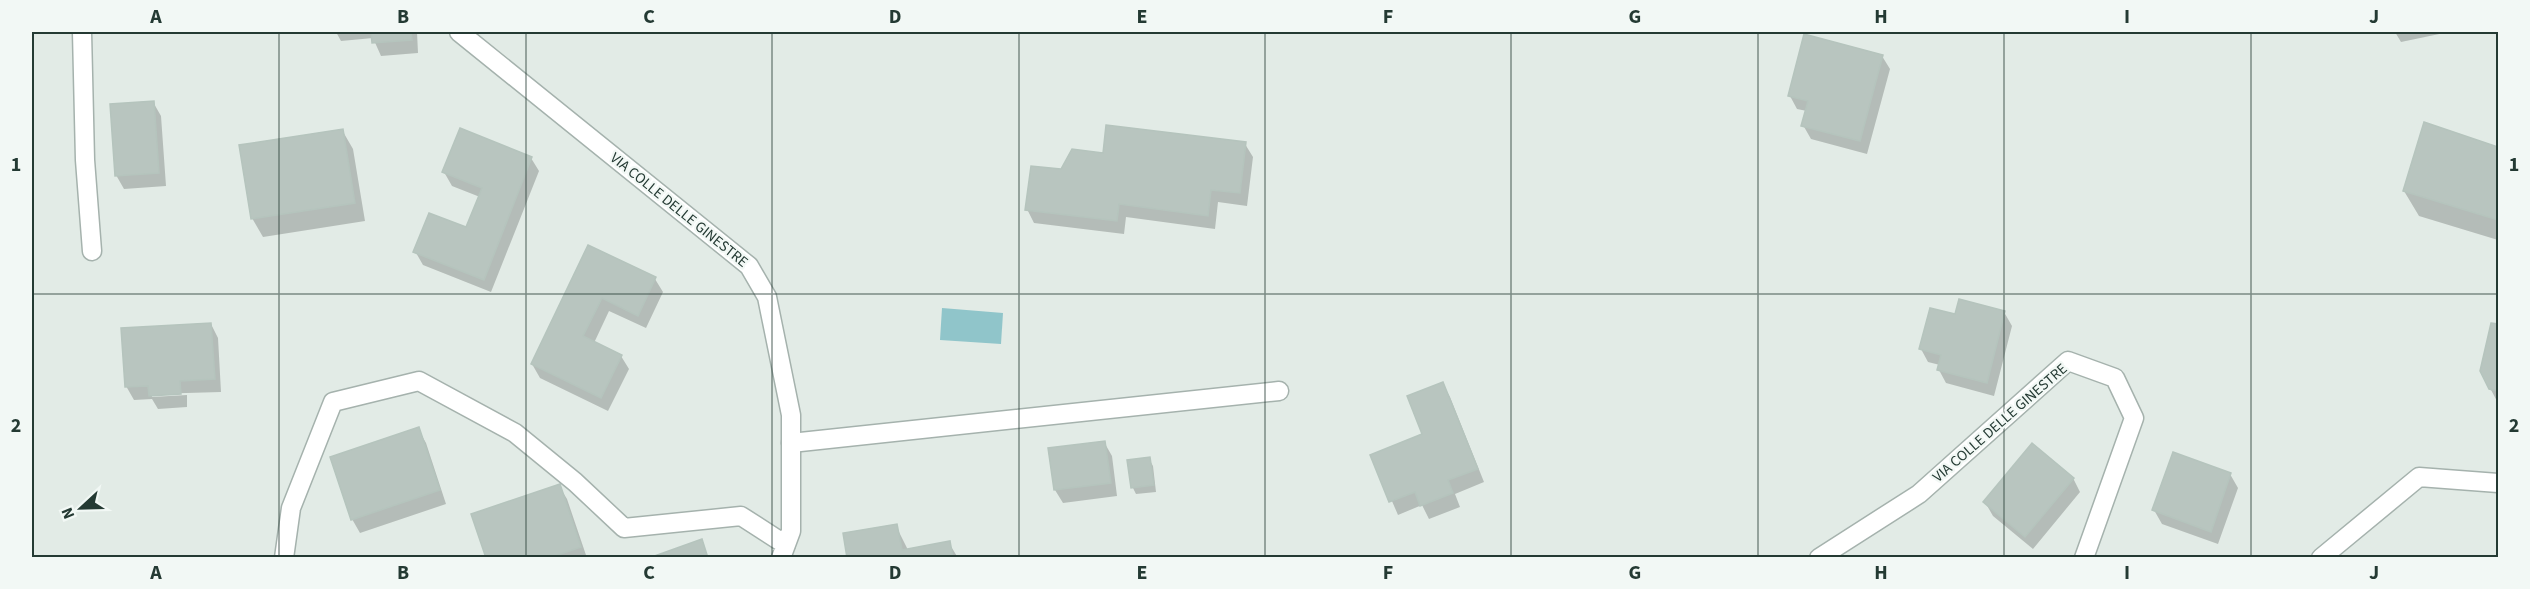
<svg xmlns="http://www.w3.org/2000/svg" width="2530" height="589" font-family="'Source Sans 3',sans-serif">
  <rect width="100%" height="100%" fill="#e2ebe6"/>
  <path fill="#90c5ca" d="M942,308L1003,313L1001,344L940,340Z"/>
  <path fill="#0003" d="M336,32H417L418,53L381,56L373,38L341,41Z
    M2395,32H2449L2401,42Z
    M1882,56L1890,69L1867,154L1811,139L1803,125L1807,111L1797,109L1790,96Z
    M153,102L161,116L166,186L124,189L116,175Z
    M2425,124L2498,148V240L2419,216L2404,191Z
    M342,130L353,149L365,221L263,237L252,218Z
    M1245,144L1253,157L1247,206L1218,202L1215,229L1126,217L1124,234L1034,223L1027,209L1104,154Z
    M531,158L539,171L491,292L423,265L415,251L467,229L480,197L452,186L444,172Z
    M588,247L655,279L663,292L646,328L609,311L594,343L621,356L629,369L608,411L540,378L532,364Z
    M2004,312L2012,326L1994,396L1946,383L1939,370L1940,365L1928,362L1921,349L1956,316Z
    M211,324L218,338L221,392L152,394V397L187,395V407L158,409L152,399L134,400L126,386Z
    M2492,324L2498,325V403L2490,388Z
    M1442,383L1450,397L1484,482L1455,494L1460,507L1429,519L1422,505L1398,515L1372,455L1424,435Z
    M418,429L426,443L446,504L360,533L352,519Z
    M1104,442L1112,456L1117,496L1063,503L1055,490Z
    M1149,459L1153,466L1156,492L1136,494L1133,488Z
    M2230,474L2238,488L2218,544L2162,524L2154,510Z
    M2073,478L2080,492L2033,549L1993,516L1985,502Z
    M559,486L567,499L587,558H488Z
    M896,526L908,550L949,543L958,558H848Z"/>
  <path fill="#b8c5bf" stroke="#b5c4bd" stroke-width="1.5" d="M371,32H411L412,40L372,43Z
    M1804,34L1883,55L1860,141L1801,126L1808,101L1788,96Z
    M154,101L159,173L115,176L110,104Z
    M2424,122L2498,147V220L2403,191Z
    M1106,125L1246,142L1240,193L1211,190L1208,216L1119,204L1117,221L1025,210L1031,166L1061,169L1072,149L1103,153Z
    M460,128L532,157L484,280L413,252L429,213L466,227L482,188L442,172Z
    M343,129L355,203L251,219L239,145Z
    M588,245L656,277L638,316L602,298L583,336L622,355L601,398L531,364Z
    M1959,299L2005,311L1987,383L1937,370L1941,355L1919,349L1930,308L1955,314Z
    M211,323L215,379L180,381L181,394L149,396L148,386L125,387L121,328Z
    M2491,323L2498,324V391L2489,389L2480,371Z
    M1443,382L1478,469L1448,480L1453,493L1420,506L1415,492L1389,502L1370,455L1422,434L1407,396Z
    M419,427L440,490L351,520L330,457Z
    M1105,441L1111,483L1054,490L1048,448Z
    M2032,443L2074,478L2025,537L1983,502Z
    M2173,452L2231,473L2211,532L2152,510Z
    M1150,457L1154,485L1131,488L1127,460Z
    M560,484L581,547L549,558H486L471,514Z
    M897,524L902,550L950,541L953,558H847L843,533Z
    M702,539L708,558H649Z"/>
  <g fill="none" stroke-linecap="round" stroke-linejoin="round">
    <defs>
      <path id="lane" d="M82,32L85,160L92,251
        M791,443L1279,391"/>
      <path id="street" d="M459,32L749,266L767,297L791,415V531L781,558
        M284,558L291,508L333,402L419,381L515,433L575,482L624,528L741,516L786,545
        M1819,558L1919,494L2068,361L2115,378L2134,418L2084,558
        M2321,558L2419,477L2498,483"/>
    </defs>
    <use href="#lane" stroke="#a5b2ad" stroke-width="21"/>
    <use href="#street" stroke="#a5b2ad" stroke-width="21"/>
    <use href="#lane" stroke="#fff" stroke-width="18"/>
    <use href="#street" stroke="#fff" stroke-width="18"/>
  </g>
  <path fill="none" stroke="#243a33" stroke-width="1.5" stroke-opacity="0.55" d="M279,32V558M526,32V558M772,32V558M1019,32V558M1265,32V558M1511,32V558M1758,32V558M2004,32V558M2251,32V558M32,294H2498"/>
  <g text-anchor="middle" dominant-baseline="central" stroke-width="4.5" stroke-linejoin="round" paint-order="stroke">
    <g font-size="15" fill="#243a33" stroke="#f2f8f5">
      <text transform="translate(679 210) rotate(39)">VIA COLLE DELLE GINESTRE</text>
      <text transform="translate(2000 423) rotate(-41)">VIA COLLE DELLE GINESTRE</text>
    </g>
  </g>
  <rect width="2530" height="589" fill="none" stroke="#f2f8f5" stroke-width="66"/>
  <g transform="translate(81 508) rotate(248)" stroke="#f2f8f5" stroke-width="4.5" paint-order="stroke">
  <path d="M0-4.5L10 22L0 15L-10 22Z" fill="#243a33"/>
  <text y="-9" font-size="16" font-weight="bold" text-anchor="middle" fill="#243a33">N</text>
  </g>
  <rect x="33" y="33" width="2464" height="523" fill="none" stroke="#243a33" stroke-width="2"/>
  <g font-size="20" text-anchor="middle" font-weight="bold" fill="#243a33">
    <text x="156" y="23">A</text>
    <text x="403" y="23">B</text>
    <text x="649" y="23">C</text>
    <text x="895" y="23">D</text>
    <text x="1142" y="23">E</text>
    <text x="1388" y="23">F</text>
    <text x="1635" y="23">G</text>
    <text x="1881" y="23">H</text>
    <text x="2127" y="23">I</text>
    <text x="2374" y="23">J</text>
    <text x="16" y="171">1</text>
    <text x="2514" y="171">1</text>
    <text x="16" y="432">2</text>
    <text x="2514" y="432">2</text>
    <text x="156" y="579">A</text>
    <text x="403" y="579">B</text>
    <text x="649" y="579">C</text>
    <text x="895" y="579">D</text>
    <text x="1142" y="579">E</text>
    <text x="1388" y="579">F</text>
    <text x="1635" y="579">G</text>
    <text x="1881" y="579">H</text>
    <text x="2127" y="579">I</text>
    <text x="2374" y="579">J</text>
  </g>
</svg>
